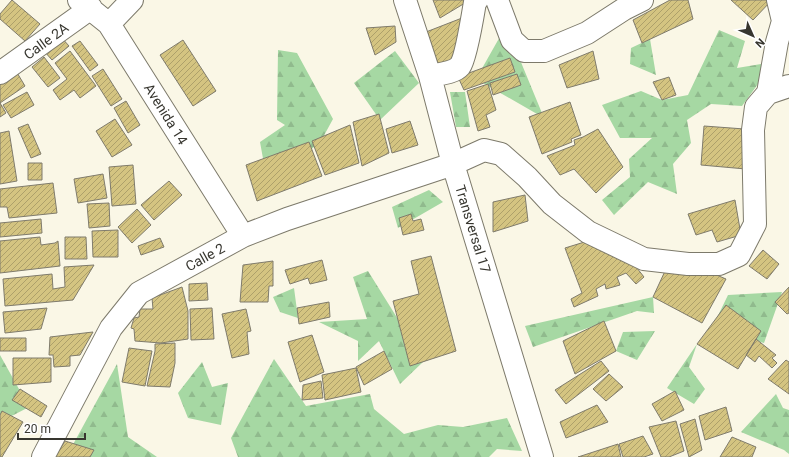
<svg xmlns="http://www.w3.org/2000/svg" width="789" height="457" font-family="Roboto,sans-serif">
  <defs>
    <pattern id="forest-firs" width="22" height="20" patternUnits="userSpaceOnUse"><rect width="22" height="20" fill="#a6d8a3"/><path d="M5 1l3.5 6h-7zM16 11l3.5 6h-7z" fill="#90ba8d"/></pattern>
    <pattern id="building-hatch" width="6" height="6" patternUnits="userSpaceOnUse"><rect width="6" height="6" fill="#d4c481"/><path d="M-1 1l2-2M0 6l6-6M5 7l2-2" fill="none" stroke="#ada06a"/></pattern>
  </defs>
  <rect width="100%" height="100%" fill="#faf7e6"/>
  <path fill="url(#forest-firs)" d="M506,26L544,118L476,79Z
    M719,30L745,41L737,68L774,62L742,106L711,104L687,120L691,143L673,164L677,194L648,182L614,215L602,200L630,177L629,159L652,138H620L602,105L641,91L662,100L688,95Z
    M650,39L656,75L630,64L631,48Z
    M278,50L297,53L333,119L321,141L301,158L264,164L260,142L285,125L277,120Z
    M395,51L419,83L380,120L354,83Z
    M450,92H465L470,127H456Z
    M429,190L443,202L398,228L392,207Z
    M368,271L424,361L400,384L379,341L358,361V341L319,322L367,319L353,277Z
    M294,288L298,318L280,312L273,297Z
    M782,292L764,343L712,328L728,295Z
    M653,297L654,313L637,311L533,347L525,326Z
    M655,331L637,360L616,351L623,332Z
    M697,344L689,367L705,389L694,404L667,388Z
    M0,355L29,407L4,420L0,424Z
    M274,359L306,406L370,394L374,409L404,434L438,425L463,427L507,418L522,451L497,449L489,457H238L231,438Z
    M202,362L212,387L228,383L221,425L188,418L178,393Z
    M117,364L128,437L157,457H89L70,450Z
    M776,394L783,408L789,410V454L784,450L741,432Z"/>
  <path fill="url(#building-hatch)" stroke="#7f7b6c" d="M12,0L40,24L25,41L0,19V14Z
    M433,0H470L440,18Z
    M670,0H688L693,19L642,43L633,20Z
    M731,0H772L753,20Z
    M462,18L467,54L438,65L426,32Z
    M395,26L396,42L375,55L366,28Z
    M61,37L69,46L52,60L44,51Z
    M183,40L216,91L193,106L160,55Z
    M80,41L98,65L90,71L72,46Z
    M70,51L96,86L80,98L74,90L60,100L53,90L67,79L55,63Z
    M593,51L599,79L567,88L559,65Z
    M44,57L60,78L48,87L32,67Z
    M510,58L515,72L464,90L458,77Z
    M13,66L25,86L0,103V75Z
    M103,69L122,99L111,106L92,76Z
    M517,74L521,85L493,95L490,83Z
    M669,77L676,95L662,100L653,82Z
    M488,84L496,110L486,115L490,127L478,131L467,91Z
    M27,92L34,105L11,118L3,105Z
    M126,101L140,125L128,133L114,108Z
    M570,102L581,135L571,139L572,142L542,154L529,117Z
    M0,103L6,113L0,117Z
    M379,114L389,153L362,166L353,122Z
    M115,119L132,145L112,157L96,131Z
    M410,121L418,145L392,153L386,129Z
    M28,124L41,154L31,158L18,128Z
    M350,125L359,163L325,175L312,141Z
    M704,126L758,130L757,170L701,165Z
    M598,129L623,167L596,193L574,169L560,175L547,156L575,145L574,140L583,137Z
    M9,131L17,181L0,184V133Z
    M309,142L322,176L257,201L246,165Z
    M28,163H42V180H28Z
    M133,165L136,204L112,206L109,167Z
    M103,174L107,198L78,203L74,179Z
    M169,181L182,195L154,220L141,205Z
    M53,183L57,213L9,218L7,207H0V189Z
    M525,195L528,221L493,232V202Z
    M735,200L741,235L717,242L712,230L696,235L688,214Z
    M109,203L110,226L89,228L87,204Z
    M137,209L151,225L132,243L118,227Z
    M411,214L413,221L421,219L424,230L403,235L399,218Z
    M41,219L42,233L0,237V223Z
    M118,230V257H93L92,231Z
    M604,236L633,263L644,277L636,284L626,273L617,277L620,285L606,289L605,284L596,289L598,296L574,307L571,299L582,293L565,248Z
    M40,237L41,245L55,243L58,241L60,266L0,273V241Z
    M65,237H86L87,259H65Z
    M160,238L164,247L141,255L138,246Z
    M763,250L779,264L767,279L749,266Z
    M431,256L456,351L410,366L393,301L419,294L411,261Z
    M672,256L726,279L702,323L653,297Z
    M322,260L327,280L310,284L308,278L290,284L285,270Z
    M273,261V286H269L268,302H240L243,265Z
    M94,265L73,300L5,306L3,279L52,274L53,289L65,287L64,267Z
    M207,283L208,300L189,301V284Z
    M182,287L188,311V339L161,343L135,341L134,329L131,328L134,318L139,317L140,309H153L152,298Z
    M789,287V313L787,314L775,302Z
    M329,302L330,317L299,324L297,308Z
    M726,305L761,331L738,369L697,344Z
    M47,308L41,329L5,333L3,312Z
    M212,308L214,339L191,340L190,309Z
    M246,309L251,331L247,332L249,354L232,358L222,314Z
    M604,321L616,351L575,374L563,341Z
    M93,332L80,355L70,356V366L54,367L53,355H49L50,337Z
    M312,335L324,372L300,382L288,342Z
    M0,338H26V351H0Z
    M756,339L776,355L772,358L777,363L772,368L759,356L755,362L746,355Z
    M175,343V363L170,387L147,386L155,351V344Z
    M129,348L152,351L145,386L122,382Z
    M384,351L392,369L364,385L356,367Z
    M13,358H51V382L13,385Z
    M786,360L789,362V394L768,379Z
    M601,361L609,371L566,404L555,390Z
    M356,368L361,392L325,400L322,375Z
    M609,374L623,387L606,401L593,389Z
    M321,381L323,398L302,400L303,385Z
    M20,389L47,406L41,417L12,400Z
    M675,391L684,410L662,421L652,404Z
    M597,405L608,422L566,438L560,422Z
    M726,407L732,431L705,440L699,416Z
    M2,411L23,422L2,457H0V415Z
    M695,419L702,450L689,457L680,424Z
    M676,421L684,451L669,457H661L649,427Z
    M643,436L653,454L644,457H623L619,444Z
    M732,437L756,447L752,457H720Z
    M65,441L94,450L90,457H55Z
    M618,444L621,457H578Z"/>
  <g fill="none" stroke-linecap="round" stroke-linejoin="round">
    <defs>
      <path id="street" d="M79,0L109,24L243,236
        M405,0L430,76L453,164L542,457
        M497,0L512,40L524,51H544L587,33L624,9L642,0
        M109,24L132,0
        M0,73L91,8
        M430,76C439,74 454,73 460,66C466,58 473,14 475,2L477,0
        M768,93L789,86
        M43,457L111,328L139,293L243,236L287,219L453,164L484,150L501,154L527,177L552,204L588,232L644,259L688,264H719L739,255L755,224L753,130L756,107L768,93L777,42L783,21L778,0"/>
    </defs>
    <use href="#street" stroke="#7d7a6b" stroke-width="24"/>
    <use href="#street" stroke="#fff" stroke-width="22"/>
  </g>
  <g text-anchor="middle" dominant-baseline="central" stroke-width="3" stroke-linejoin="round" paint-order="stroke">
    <g font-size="14" fill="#37362f" stroke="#fff">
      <text transform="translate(46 41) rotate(-36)">Calle 2A</text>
      <text transform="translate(166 114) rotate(58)">Avenida 14</text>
      <text transform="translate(473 229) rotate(73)">Transversal 17</text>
      <text transform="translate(205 257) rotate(-29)">Calle 2</text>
    </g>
  </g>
  <g transform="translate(753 36) rotate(135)" stroke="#ffffff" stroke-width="3" paint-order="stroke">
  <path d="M0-3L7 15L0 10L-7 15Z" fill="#37362f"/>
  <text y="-6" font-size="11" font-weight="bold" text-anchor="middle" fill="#37362f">N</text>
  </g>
  <path d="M18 433v6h67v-6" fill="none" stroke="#37362f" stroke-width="2"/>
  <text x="24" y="433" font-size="12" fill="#37362f" stroke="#ffffff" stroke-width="3" paint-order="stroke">20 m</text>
</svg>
